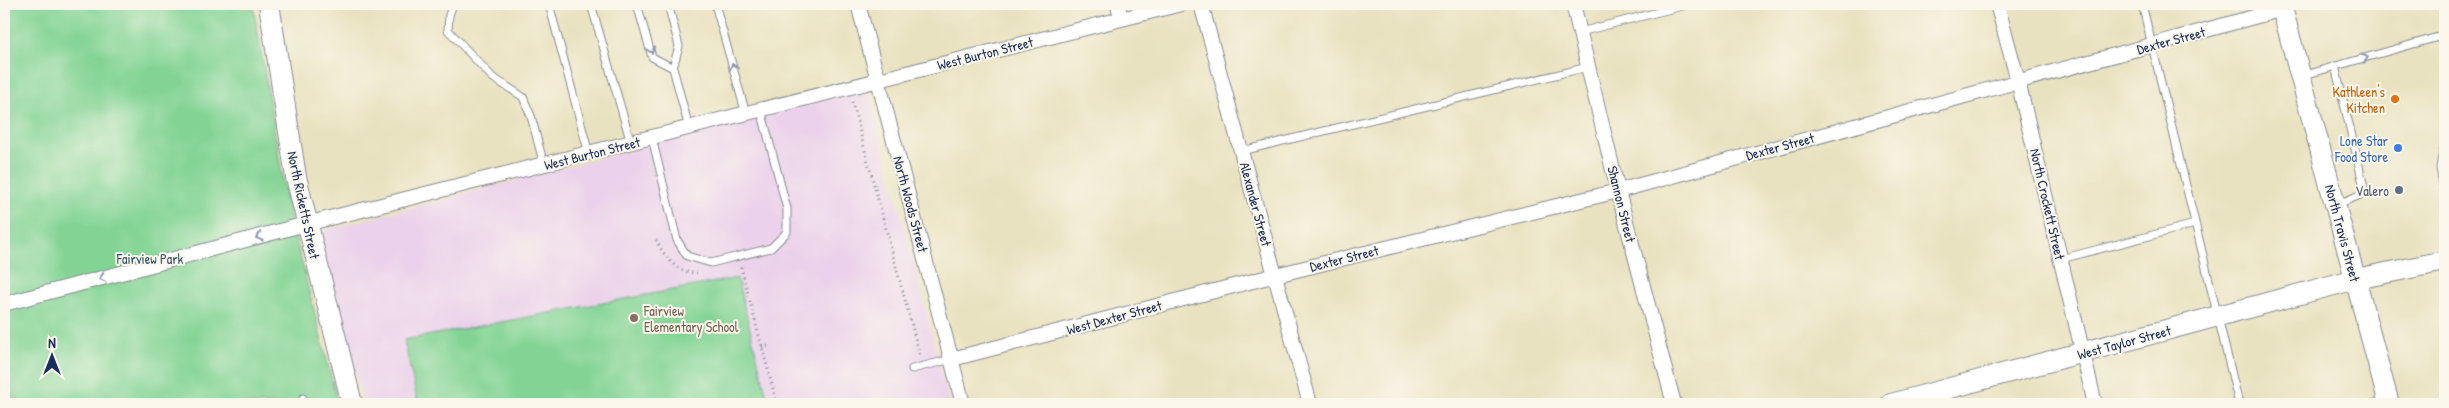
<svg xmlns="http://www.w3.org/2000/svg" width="2449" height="408" font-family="'Patrick Hand',sans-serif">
  <rect width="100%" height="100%" fill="#fbf7ec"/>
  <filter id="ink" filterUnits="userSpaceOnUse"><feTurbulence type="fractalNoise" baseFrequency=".02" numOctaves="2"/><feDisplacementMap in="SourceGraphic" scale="10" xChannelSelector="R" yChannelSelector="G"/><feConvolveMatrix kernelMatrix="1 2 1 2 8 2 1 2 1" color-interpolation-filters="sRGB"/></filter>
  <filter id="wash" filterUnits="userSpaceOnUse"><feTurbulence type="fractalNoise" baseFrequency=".0096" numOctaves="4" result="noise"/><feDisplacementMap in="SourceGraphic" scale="20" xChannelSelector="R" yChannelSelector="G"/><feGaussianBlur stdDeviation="1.12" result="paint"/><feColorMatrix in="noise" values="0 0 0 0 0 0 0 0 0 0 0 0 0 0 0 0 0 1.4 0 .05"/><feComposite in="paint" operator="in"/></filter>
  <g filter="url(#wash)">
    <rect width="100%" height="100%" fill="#e9e2c0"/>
    <path fill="#ebd1eb" d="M868,88L950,404H363L319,232Z"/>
    <path fill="#83d494" stroke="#4f8279" d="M4,4H253L287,205L338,404H4Z
      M737,278L769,404H418L404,340Z"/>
  </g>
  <g filter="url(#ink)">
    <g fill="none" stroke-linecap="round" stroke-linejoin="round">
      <defs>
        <path id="lane" d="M453,4L449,15L448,30L492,77L523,97L531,116L544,165
          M549,4L589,154
          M591,4L631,143
          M637,4L652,57L673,68L689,128
          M668,4L679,46L673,68
          M715,4L746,114
          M2142,4L2239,404
          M1580,32L1690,4
          M2335,66L2364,187L2360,195L2338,204
          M2301,76L2445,35
          M652,138L677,240L687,256L711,263L771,248L787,232V209L761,110
          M2445,142L2440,168L2445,195
          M1242,151L1588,67
          M2061,259L2195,224
          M912,369L952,359
          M303,398L305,404
          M2372,404L2385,401
          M2434,404L2445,401"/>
        <path id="street" d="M858,4L963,404
          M1118,4L1121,19
          M1201,4L1310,404
          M1573,4L1618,191L1674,404
          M1997,4L2018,81L2095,404
          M4,304L306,224L1181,4
          M952,359L1276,275L1618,191L2283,9"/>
        <path id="secondary" d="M269,4L296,177L352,404
          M2281,4L2389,404
          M1891,404L2356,279L2445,261"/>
      </defs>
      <use href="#lane" stroke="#82888f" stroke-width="9"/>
      <use href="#street" stroke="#82888f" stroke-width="16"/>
      <use href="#secondary" stroke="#82888f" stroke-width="22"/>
      <path stroke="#82888f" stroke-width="3" stroke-dasharray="1 4" stroke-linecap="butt" d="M852,102L920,356
        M656,240C664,256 676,273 697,273
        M741,267L777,404
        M762,347L768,346"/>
      <use href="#lane" stroke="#fff" stroke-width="7"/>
      <use href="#street" stroke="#fff" stroke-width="14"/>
      <use href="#secondary" stroke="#fff" stroke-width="20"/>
    </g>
    <defs><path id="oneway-chevron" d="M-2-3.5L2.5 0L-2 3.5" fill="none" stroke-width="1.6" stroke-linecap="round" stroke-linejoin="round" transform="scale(1.25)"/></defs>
    <g stroke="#8d97ae">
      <use href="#oneway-chevron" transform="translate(651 50) rotate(69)"/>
      <use href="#oneway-chevron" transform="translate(2365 58) rotate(-16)"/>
      <use href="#oneway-chevron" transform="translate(733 67) rotate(-106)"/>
      <use href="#oneway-chevron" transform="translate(259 237) rotate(165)"/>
      <use href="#oneway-chevron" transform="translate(102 278) rotate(165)"/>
    </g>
  </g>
  <circle fill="#e8710a" stroke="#fbf7ec" stroke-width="2" cx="2395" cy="99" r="5"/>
  <circle fill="#3f7fe0" stroke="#fbf7ec" stroke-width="2" cx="2398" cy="148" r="5"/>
  <circle fill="#5c6f8a" stroke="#fbf7ec" stroke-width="2" cx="2399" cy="190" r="5"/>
  <circle fill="#8d6e63" stroke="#fbf7ec" stroke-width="2" cx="634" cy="318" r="5"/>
  <g text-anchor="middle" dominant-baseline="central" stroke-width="4" stroke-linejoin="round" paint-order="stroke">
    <g font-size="14" fill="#1b2f5e" stroke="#fbf7ec">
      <text transform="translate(2171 40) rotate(-15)">Dexter Street</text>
      <text transform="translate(985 53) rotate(-14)">West Burton Street</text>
      <text transform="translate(1780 146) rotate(-15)">Dexter Street</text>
      <text transform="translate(592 153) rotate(-14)">West Burton Street</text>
      <text transform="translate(911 204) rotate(75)">North Woods Street</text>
      <text transform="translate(1256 204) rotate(75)">Alexander Street</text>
      <text transform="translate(1622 204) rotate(76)">Shannon Street</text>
      <text transform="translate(2048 204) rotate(77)">North Crockett Street</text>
      <text transform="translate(304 205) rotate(78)">North Ricketts Street</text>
      <text transform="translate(2343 233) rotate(75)">North Travis Street</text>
      <text transform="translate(1344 258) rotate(-14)">Dexter Street</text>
      <text transform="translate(1114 317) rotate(-15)">West Dexter Street</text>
      <text transform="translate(2124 342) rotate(-15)">West Taylor Street</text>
    </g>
    <g font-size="14" fill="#c56008" stroke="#fbf7ec" text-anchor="end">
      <text x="2385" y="91">Kathleen's<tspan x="2385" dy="16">Kitchen</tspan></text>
    </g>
    <g font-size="14" fill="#366cbe" stroke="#fbf7ec" text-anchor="end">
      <text x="2388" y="140">Lone Star<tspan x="2388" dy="16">Food Store</tspan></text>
    </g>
    <g font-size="14" fill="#4e5e75" stroke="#fbf7ec" text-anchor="end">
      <text x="2389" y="190">Valero</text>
    </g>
    <g font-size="14" fill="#35586c" stroke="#fbf7ec">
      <text x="150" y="258">Fairview Park</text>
    </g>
    <g font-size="14" fill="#785e54" stroke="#fbf7ec" text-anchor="start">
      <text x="644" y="310">Fairview<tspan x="644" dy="16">Elementary School</tspan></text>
    </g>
  </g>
  <rect width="2449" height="408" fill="none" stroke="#fbf7ec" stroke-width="20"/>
  <g transform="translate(52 356)" stroke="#fbf7ec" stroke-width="4" paint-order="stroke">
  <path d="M0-4L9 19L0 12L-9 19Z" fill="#1b2f5e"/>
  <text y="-8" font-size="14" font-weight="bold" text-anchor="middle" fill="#1b2f5e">N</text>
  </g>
</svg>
